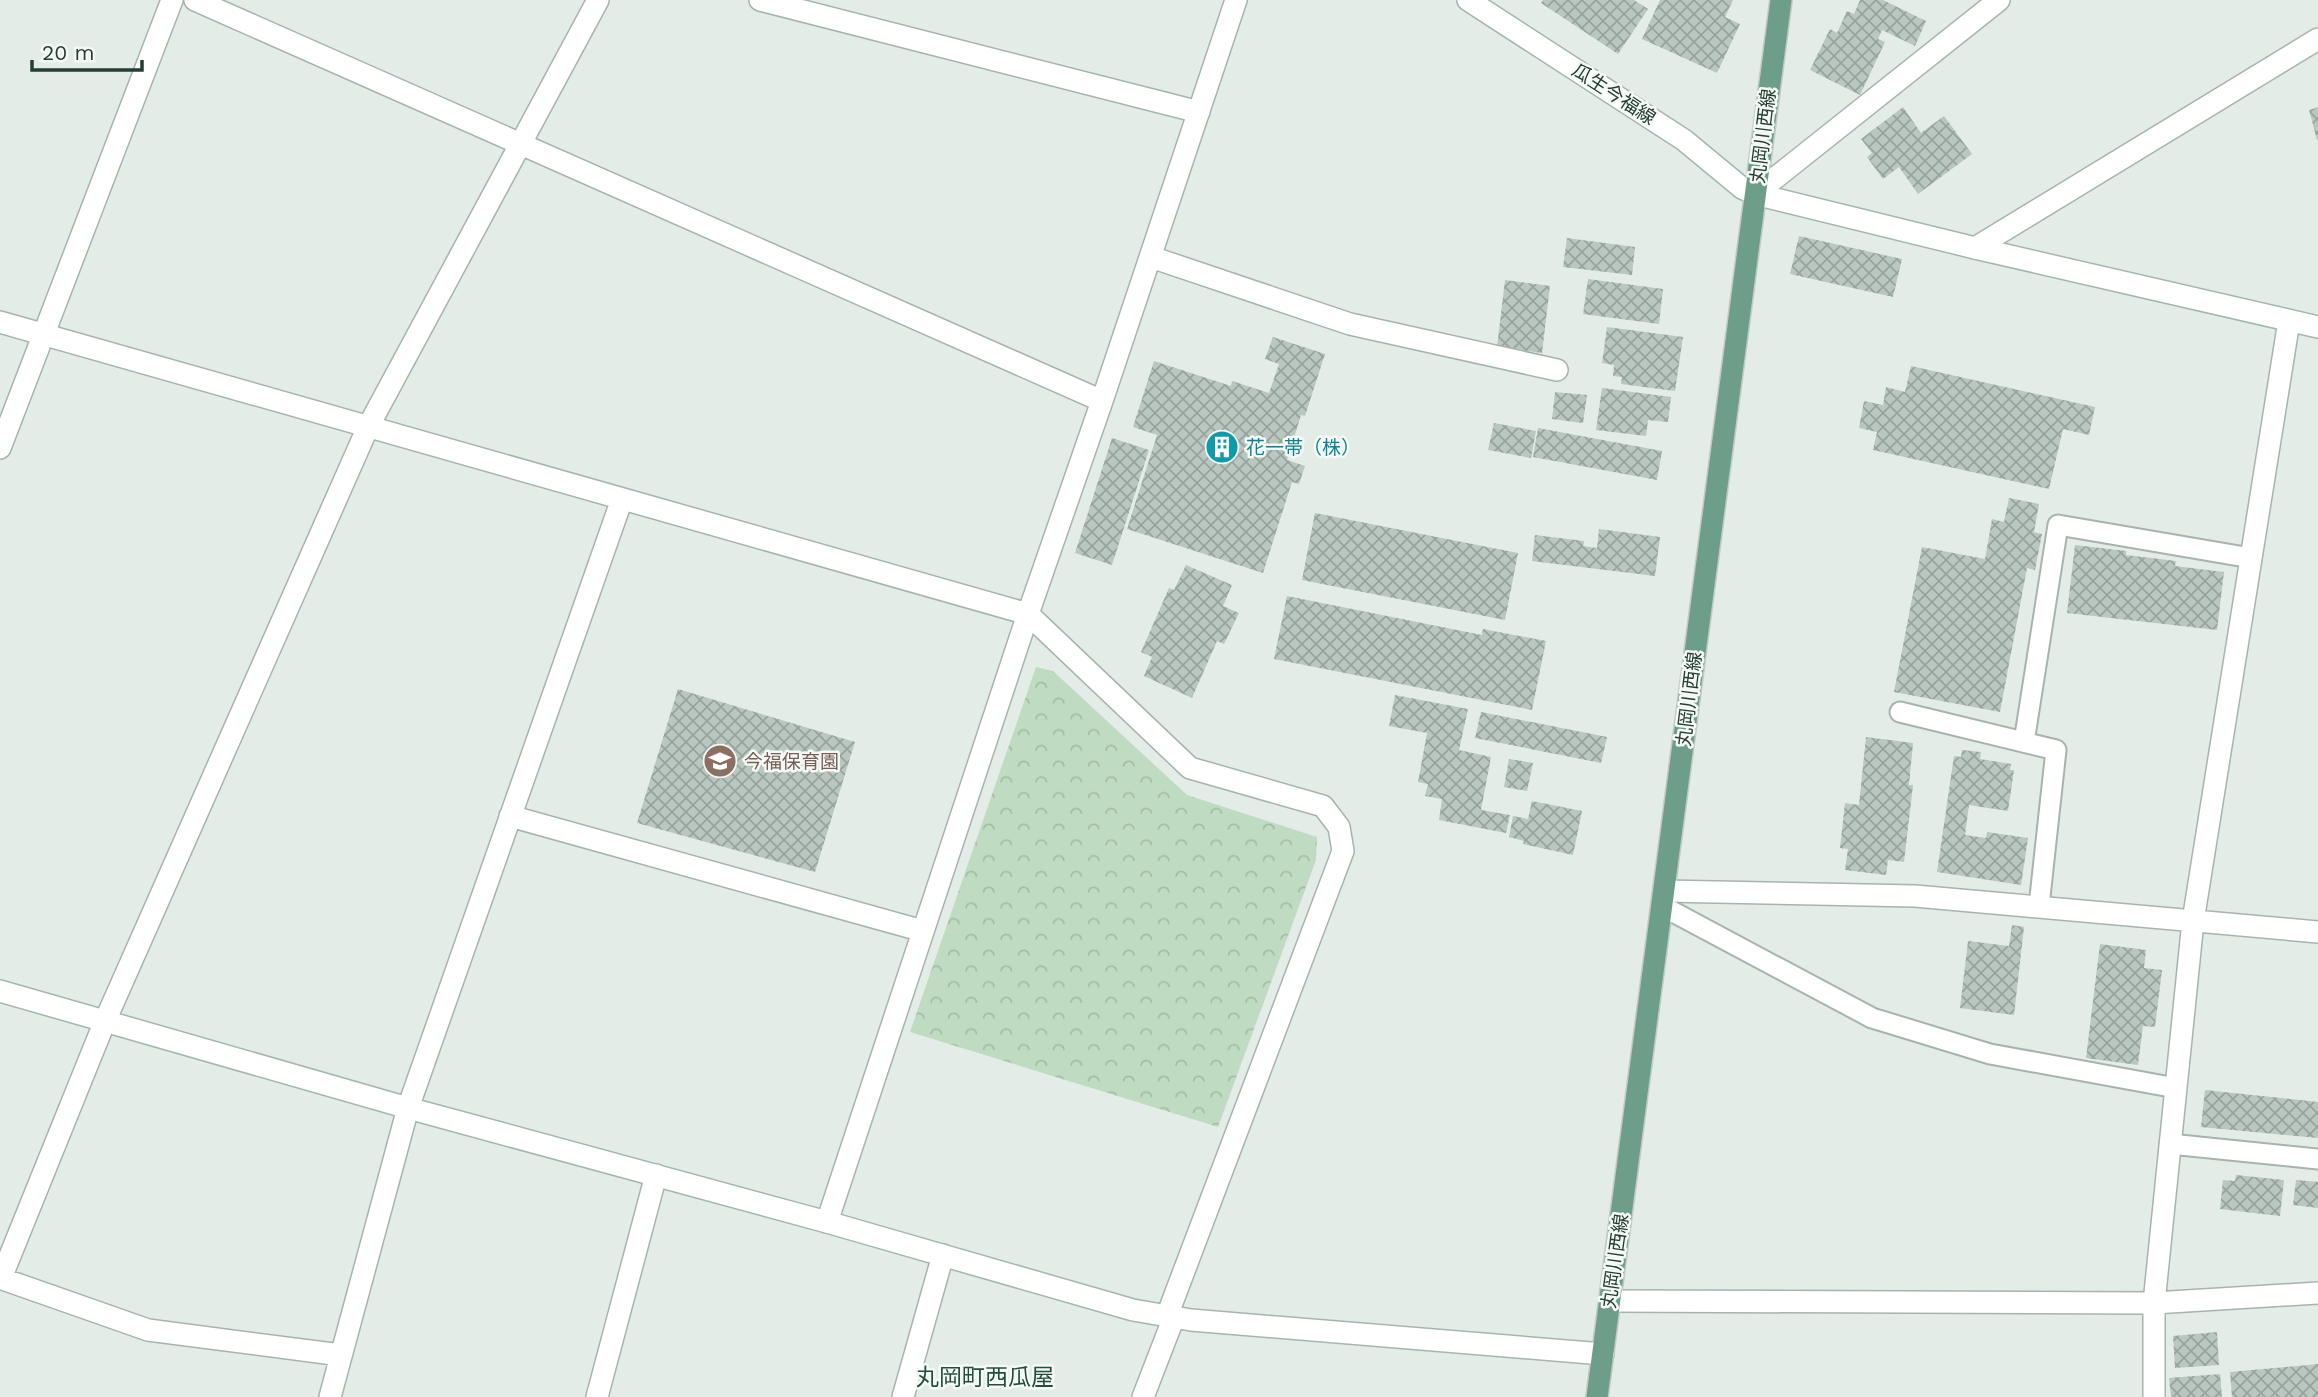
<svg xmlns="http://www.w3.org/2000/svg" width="2318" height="1397" font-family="'Work Sans','Noto Sans JP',sans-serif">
  <defs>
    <pattern id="park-crowns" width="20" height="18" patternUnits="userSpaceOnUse" patternTransform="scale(1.75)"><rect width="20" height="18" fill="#bfdbc2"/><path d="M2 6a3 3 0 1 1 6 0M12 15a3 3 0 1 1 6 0" fill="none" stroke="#a4bda7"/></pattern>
    <pattern id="building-cross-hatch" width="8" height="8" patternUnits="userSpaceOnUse" patternTransform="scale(1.75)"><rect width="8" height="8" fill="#bac7c0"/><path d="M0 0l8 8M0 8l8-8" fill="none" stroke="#97a39d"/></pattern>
  </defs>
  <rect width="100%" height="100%" fill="#e4ece7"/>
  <path fill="url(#park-crowns)" d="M1036,667L1053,671L1187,795L1317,837L1316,860L1218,1127L910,1032Z"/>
  <path fill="url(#building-cross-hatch)" d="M1543,0H1634L1648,9L1618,54L1541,3Z
    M1660,0H1733L1725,17L1740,24L1717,73L1642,39Z
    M1860,0H1883L1926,21L1915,46L1882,30L1878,39L1885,42L1860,95L1810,70L1830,29L1837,33L1847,11L1854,14Z
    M1903,107L1921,133L1944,116L1972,154L1918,194L1899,167L1883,179L1867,157L1872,153L1861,139Z
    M2318,107V140H2317L2309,110Z
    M1799,236L1902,259L1893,297L1790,274Z
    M1567,238L1635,247L1632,275L1563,267Z
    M1588,279L1663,289L1659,324L1583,314Z
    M1505,280L1550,286L1542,353L1497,347Z
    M1607,327L1683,337L1675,391L1621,384L1622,377L1613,376L1614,365L1602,363Z
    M1273,337L1325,354L1305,416L1301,415L1287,460L1305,466L1299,484L1292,482L1263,573L1127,529L1157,435L1133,427L1154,361L1231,386L1232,381L1269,393L1279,364L1265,359Z
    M1911,366L2095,407L2089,435L2063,429L2049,489L1873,450L1877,432L1859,428L1864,401L1883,405L1886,387L1905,392Z
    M1602,388L1671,397L1668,422L1648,420L1646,436L1596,430Z
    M1555,392L1587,395L1583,423L1552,419Z
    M1494,423L1536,431L1531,458L1488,450Z
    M1538,428L1662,451L1657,480L1533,457Z
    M1112,438L1149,450L1112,565L1075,553Z
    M2009,498L2039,504L2034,532L2042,534L2035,570L2027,568L2000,712L1894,692L1922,547L1985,559L1992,519L2004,522Z
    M1315,513L1518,553L1505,620L1302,580Z
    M1599,529L1660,537L1655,576L1532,561L1535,535L1584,541L1583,546L1597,548Z
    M2075,545L2126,551V555L2176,561L2175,566L2224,572L2217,630L2067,613Z
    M1186,565L1232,585L1223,606L1239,613L1224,644L1217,641L1192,698L1144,676L1152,657L1141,652L1169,588L1174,590Z
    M1287,596L1482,635L1483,629L1546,641L1532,710L1274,659Z
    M678,689L855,742L815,872L637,823Z
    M1395,695L1468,709L1459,750L1491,757L1481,810L1510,815L1506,833L1439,820L1442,799L1425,796L1428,784L1418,782L1427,733L1389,726Z
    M1481,712L1607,737L1601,763L1475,738Z
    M1866,737L1913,743L1909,785H1913L1904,862L1888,860L1886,875L1845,870L1848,849L1840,848L1845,803L1859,805Z
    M1962,750L1981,752L1980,759L2011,764L2010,770H2014L2008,811L1969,805L1965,835L1986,838L1987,832L2028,838L2021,885L1937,872L1954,756L1961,757Z
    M1509,759L1533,763L1527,791L1504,787Z
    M1532,801L1582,811L1573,855L1523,844L1524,841L1509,837L1513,816L1528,819Z
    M2012,925L2024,927L2014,1015L1960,1008L1968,941L2009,946Z
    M2100,944L2146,950L2144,968L2162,970L2155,1027L2143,1026L2138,1065L2086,1058Z
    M2205,1090L2318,1102V1138L2201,1127Z
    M2236,1175L2284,1180L2280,1216L2220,1209L2223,1180L2235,1181Z
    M2296,1180L2318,1182V1208L2293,1205Z
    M2217,1332L2219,1365L2175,1368L2173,1336Z
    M2318,1364V1397H2232L2230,1372Z
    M2220,1374L2222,1397H2171L2169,1378Z"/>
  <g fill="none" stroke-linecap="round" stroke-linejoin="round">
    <defs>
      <path id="lane" d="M1900,712L2056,750L2039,906
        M2024,742L2058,525L2251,558
        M1662,906L1872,1018L1990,1054L2176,1088
        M2170,1144L2318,1159"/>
      <path id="street" d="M195,0L1102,401
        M760,0L1199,112
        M1755,194L1999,0
        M1975,248L2318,39
        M1151,257L1350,324L1557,370
        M0,322L1028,614L1190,768L1323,806L1339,827L1343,851L1167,1316
        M0,448L172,0
        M510,816L923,931
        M1664,891L1915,896L2318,932
        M827,1222L1028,614L1102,401L1236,0
        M0,1278L148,1330L341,1355
        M1,1278L105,1021L368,427L598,0
        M1610,1301L2154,1303L2318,1293
        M330,1397L408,1108L622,499
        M597,1397L656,1175
        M903,1397L943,1255
        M1143,1397L1174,1317
        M2154,1397V1303L2193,921L2289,321"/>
      <path id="secondary" d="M1468,0L1684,140L1742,188L1755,194L1975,248L2318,327
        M0,991L408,1108L827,1222L1133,1310L1191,1320L1603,1354"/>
      <path id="primary" d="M1597,1397L1781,0"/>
    </defs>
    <use href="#lane" stroke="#a7b4ad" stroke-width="23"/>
    <use href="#street" stroke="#a7b4ad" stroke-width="24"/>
    <use href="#secondary" stroke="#a4b7ad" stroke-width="24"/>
    <use href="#primary" stroke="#c2c9c6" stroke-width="24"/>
    <use href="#lane" stroke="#fff" stroke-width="19"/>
    <use href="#street" stroke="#fff" stroke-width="21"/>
    <use href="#secondary" stroke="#fff" stroke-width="21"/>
    <use href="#primary" stroke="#6d9e89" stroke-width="21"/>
  </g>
  <defs>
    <symbol id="building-disc" viewBox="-11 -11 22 22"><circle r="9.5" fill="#0f9aa8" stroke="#f5f9f6"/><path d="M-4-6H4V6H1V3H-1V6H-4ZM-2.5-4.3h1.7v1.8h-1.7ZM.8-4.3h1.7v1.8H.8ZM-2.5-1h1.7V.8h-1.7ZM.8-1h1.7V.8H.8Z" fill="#fff"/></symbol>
    <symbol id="school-disc" viewBox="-11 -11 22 22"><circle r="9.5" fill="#8d6e63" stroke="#f5f9f6"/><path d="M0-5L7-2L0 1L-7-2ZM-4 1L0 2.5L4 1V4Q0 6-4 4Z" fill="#fff"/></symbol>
  </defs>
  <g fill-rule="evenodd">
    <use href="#building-disc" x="1203" y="428" width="38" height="38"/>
    <use href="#school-disc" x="701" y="742" width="38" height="38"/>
  </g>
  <g text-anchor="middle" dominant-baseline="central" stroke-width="5" stroke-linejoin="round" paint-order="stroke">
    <g font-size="19" fill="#253d32" stroke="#f5f9f6">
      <text transform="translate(1614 94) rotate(33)">瓜生今福線</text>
      <text transform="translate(1763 136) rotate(-83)">丸岡川西線</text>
      <text transform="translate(1689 699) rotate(-83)">丸岡川西線</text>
      <text transform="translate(1615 1261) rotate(-82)">丸岡川西線</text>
    </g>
    <g font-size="19" fill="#0d838f" stroke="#f5f9f6" text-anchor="start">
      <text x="1246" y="447">花一帯（株）</text>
    </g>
    <g font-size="19" fill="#785e54" stroke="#f5f9f6" text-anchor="start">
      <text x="744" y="761">今福保育園</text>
    </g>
    <g font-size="23" fill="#234d3c" stroke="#f5f9f6">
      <text x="985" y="1377">丸岡町西瓜屋</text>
    </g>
  </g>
  <path d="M32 60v10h110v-10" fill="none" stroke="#253d32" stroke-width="3.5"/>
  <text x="42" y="60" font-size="21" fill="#253d32" stroke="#f5f9f6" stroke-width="5" paint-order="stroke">20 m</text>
</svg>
